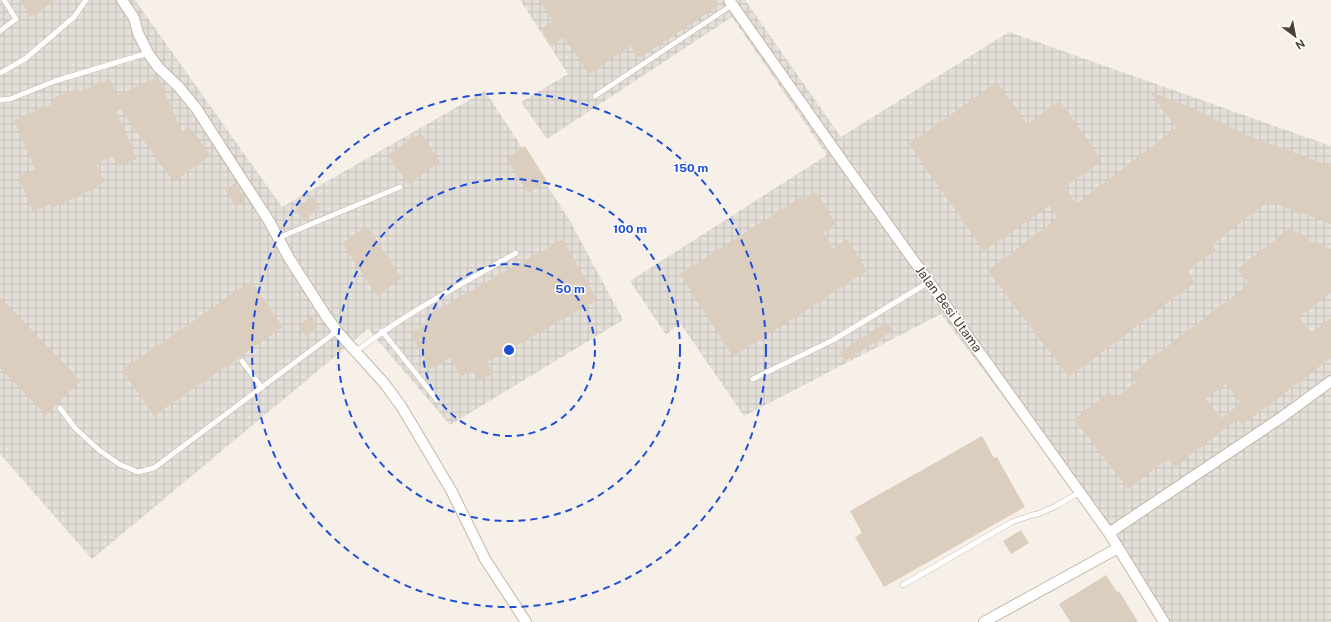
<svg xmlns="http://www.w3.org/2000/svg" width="1331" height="622" font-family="'Public Sans',sans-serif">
  <defs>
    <pattern id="industrial-grid" width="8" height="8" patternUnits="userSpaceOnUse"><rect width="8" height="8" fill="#e5dfd9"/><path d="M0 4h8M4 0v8" fill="none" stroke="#c6c0bb"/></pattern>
  </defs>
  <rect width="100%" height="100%" fill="#f6f0e8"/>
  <path fill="url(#industrial-grid)" d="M0,0H135L282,207L485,91L569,219L623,320L450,425L368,329L92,559L0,454Z
    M520,0H745L841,137L1009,32L1331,146V622H1167L1115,545L941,314L744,416L680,323L666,335L630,281L827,155L732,17L547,139L521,102L568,74Z"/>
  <path fill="#dbcebf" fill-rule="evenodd" d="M20,0H56L31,17Z
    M539,0H714L718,6L639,58L630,46L589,74L564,37L552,46L541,29L553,21Z
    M158,77L182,132L189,126L210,155L174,182L120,109L116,111L137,159L118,167L113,156L96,164L105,182L89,191L52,208L51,204L33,212L18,176L35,169L14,120L54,103L52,99L77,88L79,92L110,79L117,95Z
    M997,82L1027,124L1060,101L1102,161L1065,187L1076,204L1176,128L1149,91L1197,110L1246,135L1331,166V224L1268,201L1212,245L1216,250L1187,271L1195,282L1069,377L988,271L1057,218L1049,206L984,251L909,144Z
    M421,133L440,162L408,184L388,155Z
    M525,146L547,181L528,193L506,158Z
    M235,183L246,200L236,207L225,190Z
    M816,192L836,224L823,232L833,249L847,239L867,271L733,357L680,274L801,197L803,201Z
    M312,197L320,208L304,220L296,209Z
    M367,226L402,278L377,296L342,243Z
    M1289,229L1312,238L1308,240L1331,249V293L1299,317L1311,333L1331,318V358L1242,425L1238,419L1175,467L1169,458L1128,489L1074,419L1109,392L1115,398L1137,382L1131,374L1249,284L1237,269ZM1226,384L1241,403L1221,418L1206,399Z
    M563,239L597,300L487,362L493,373L479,382L472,370L461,377L450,358L430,369L410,333L430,322L426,316Z
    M251,281L283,327L154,416L122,370Z
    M0,297L81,381L46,415L0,368Z
    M311,316L318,327L306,336L298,326Z
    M887,322L893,331L845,361L840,352Z
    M982,436L994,458L997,457L1025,507L884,587L855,537L862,533L850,511Z
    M1021,530L1029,543L1011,554L1003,541Z
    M1106,575L1117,592L1119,591L1138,622H1070L1059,604Z"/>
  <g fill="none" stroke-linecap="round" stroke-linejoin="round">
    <defs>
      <path id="lane" d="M0,31L16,19L4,0
        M0,73L25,59L74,17L86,0
        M595,96L732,5
        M0,100L10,99L55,81L148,53
        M278,238L400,187
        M382,331L437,400
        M355,352C405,314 461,284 516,253
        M242,361L262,388
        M753,379L833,340L929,282
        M60,408L75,428L99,450L119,464L138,472L154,468L337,331
        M903,585L1012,522L1032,515L1038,514L1056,506L1080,492"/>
      <path id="street" d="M122,0L134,18L138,33L148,53L158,67L178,86L196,108L269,221L289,258L326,316L337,331L384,383L401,406L451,490L485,559L526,622
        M729,0L843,162L1109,533L1164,622
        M1109,533L1282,417L1331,381
        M984,622L1118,548"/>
    </defs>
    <use href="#lane" stroke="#c2b7a9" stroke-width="6"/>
    <use href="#street" stroke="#c2b7a9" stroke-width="12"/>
    <use href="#lane" stroke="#fff" stroke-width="5"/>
    <use href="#street" stroke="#fff" stroke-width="10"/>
  </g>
  <g fill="none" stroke="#1d4ed8" stroke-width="2" stroke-dasharray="7 5">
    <circle cx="509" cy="350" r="86"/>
    <circle cx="509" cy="350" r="171"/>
    <circle cx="509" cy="350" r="257"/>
  </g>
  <g text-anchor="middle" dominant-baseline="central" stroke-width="3" stroke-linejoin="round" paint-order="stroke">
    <g font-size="13" fill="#4a4036" stroke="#fff">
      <text transform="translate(949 309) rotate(54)">Jalan Besi Utama</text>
    </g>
  </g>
  <circle cx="509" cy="350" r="6" fill="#1d4ed8" stroke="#fff" stroke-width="2"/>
  <g font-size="12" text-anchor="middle" font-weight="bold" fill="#1d4ed8" stroke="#fff" stroke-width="3" stroke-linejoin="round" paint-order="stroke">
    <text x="691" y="172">150 m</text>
    <text x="630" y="233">100 m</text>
    <text x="570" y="293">50 m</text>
  </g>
  <g transform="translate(1295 36) rotate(148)" stroke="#ffffff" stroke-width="3" paint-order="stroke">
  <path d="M0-3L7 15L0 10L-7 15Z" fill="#4a4036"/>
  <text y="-6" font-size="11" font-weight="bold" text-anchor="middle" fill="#4a4036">N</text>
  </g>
</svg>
